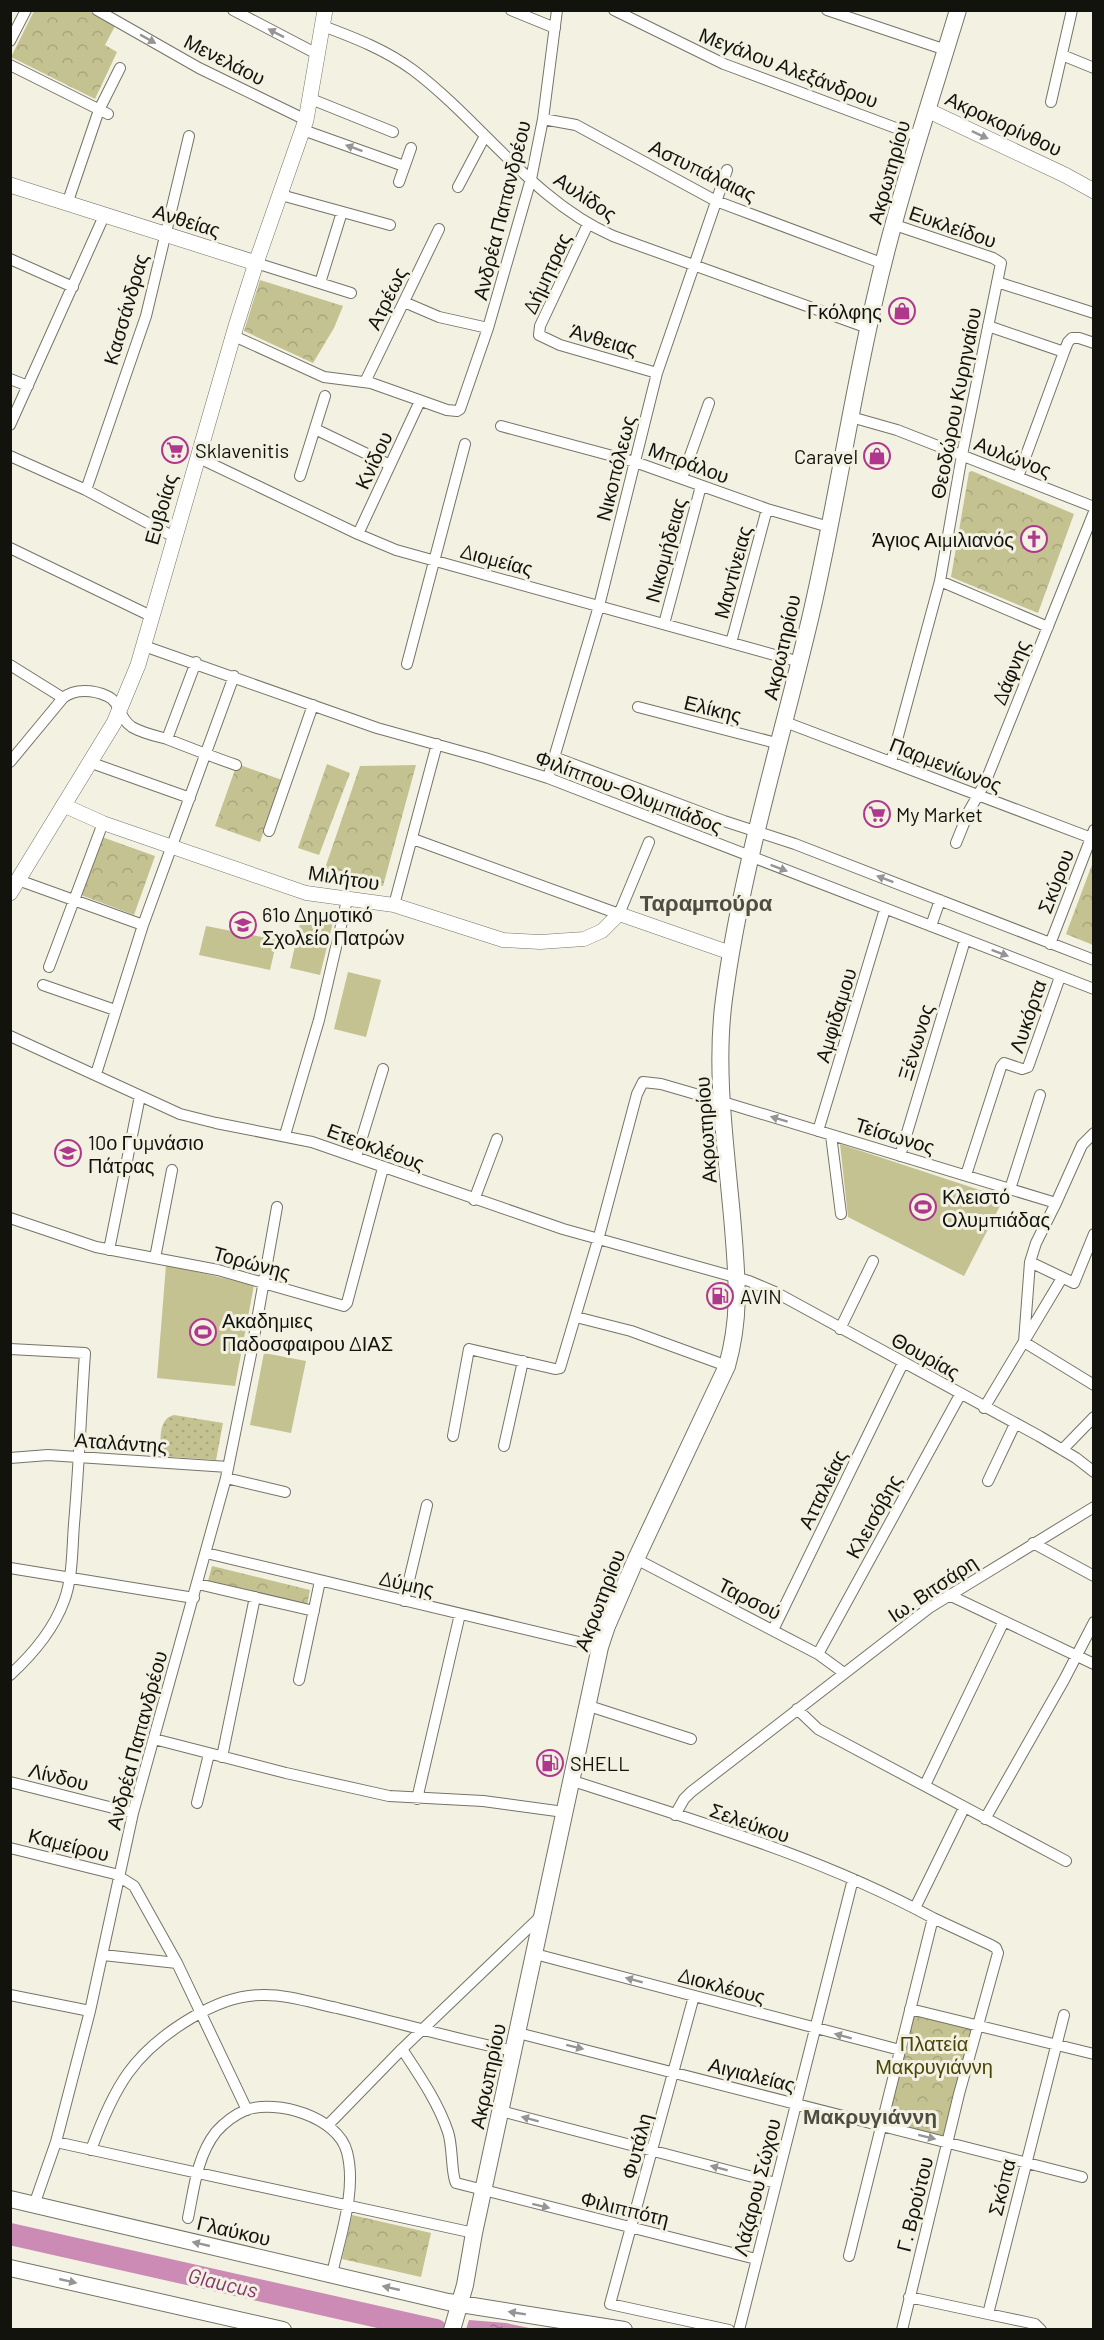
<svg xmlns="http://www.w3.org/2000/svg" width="1104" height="2340" font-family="Barlow,sans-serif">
  <defs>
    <pattern id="grass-dots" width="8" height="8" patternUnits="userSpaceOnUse" patternTransform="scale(1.5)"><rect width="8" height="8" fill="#c4c291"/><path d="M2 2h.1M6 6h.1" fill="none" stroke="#a8a67c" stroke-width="1.8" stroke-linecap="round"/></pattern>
    <pattern id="park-crowns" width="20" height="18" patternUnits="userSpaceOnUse" patternTransform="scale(1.5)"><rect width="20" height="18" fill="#c4c291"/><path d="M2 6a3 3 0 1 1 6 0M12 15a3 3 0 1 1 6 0" fill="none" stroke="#a8a67c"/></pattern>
    <pattern id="water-ripples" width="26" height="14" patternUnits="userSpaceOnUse" patternTransform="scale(1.5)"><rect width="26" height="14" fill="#cc8bb4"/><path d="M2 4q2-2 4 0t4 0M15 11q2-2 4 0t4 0" fill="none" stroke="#a47091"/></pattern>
  </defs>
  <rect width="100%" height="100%" fill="#f2f1e2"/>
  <path fill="url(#grass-dots)" d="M174,1415L223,1423L216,1460L161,1456C161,1442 157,1419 174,1415Z"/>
  <path fill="url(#park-crowns)" d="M34,11H88L115,26L105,45L117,52L95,99L11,57Z
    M260,280L343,306L334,328L313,363L244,331Z
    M972,471L1074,514L1038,613L951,577L969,472Z
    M237,764L282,780L260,842L215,826Z
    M327,764L350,773L319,855L298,848Z
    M416,765L383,886L323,883L321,880L360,766Z
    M102,837L155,856L134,915L81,895Z
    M1093,862V945L1066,934Z
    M212,1566L310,1590L307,1605L208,1581Z
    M910,2009L977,2026L947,2143L881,2126Z
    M352,2215L431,2233L421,2277L342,2259Z"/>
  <path fill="#c4c291" d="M303,911L334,918L320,975L290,968Z
    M206,926L277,940L270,970L199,955Z
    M348,972L381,980L366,1037L334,1029Z
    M840,1144L1004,1198L964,1276L848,1217Z
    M166,1265L254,1285L235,1386L157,1378Z
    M264,1353L306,1361L291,1433L250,1425Z"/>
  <path fill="url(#water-ripples)" d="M469,2320L506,2323L534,2329H466Z"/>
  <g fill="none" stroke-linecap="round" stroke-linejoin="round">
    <path stroke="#cc8bb4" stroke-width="22" d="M10,2234L436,2330"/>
    <defs>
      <path id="minor" d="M97,10L199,68L306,120
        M233,10L319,55
        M511,10L555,28
        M614,10L724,64L920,137
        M827,10L946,50
        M323,26C355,38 386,50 413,70C482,122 532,200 613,236L868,328
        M10,41L26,10
        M1062,55L1094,68
        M10,65L108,114
        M311,99L393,132
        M1051,102L1072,10
        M543,119L576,125L716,201L884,264
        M303,130L404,166
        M399,182L411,148
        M458,187L485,136
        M281,195L390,225
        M67,204L99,110L120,68
        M588,224L540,326L539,335L560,345L657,373
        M10,259L73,287
        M256,263L351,293
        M997,282L1094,313
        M320,283L342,212
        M404,302L439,317L488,328
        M988,326L1064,352L1068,342L1072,338H1079L1094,343
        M234,336L324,377L371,383L447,410L457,411L460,409L488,328L531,179L543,119L557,10
        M10,379L28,386
        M365,382L439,229
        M851,417L897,430L1094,507
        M10,425L104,216
        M501,426L635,462L767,509L829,527
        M315,429L390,465
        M10,456L86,490L174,537
        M197,457L358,534L396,550L800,662
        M300,476L325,396
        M1018,477L1064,352
        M682,478L709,403
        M86,490L146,316L189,136
        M358,534L420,401
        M10,548L153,617
        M940,581L1048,627
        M664,624L701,486
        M731,643L767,509
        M144,646L377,728L485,758L548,778L1094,989
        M407,664L465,444
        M10,665L63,698
        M638,707L780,744
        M785,722L1094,839
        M167,739L196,662
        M554,757L724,821L795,844L1094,960
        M10,762L63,698C75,688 94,690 107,696C121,702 118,718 132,727C142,733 156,736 167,739C190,748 213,757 236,765
        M89,762L190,798
        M891,762L940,581L962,455L1001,263L993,258L895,225
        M548,778L599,606L657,373L727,170
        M269,831L313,705
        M413,839L619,914L649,842
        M956,843L969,811L985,783L1094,512
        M18,880L143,925
        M394,905L437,744
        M931,926L940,900
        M1050,944L1094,830
        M49,967L103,823
        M43,985L115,1010
        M10,1036L180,1114L216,1123L312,1142L563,1229L749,1281L775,1292L1039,1436L1076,1458L1094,1472
        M96,1074L143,925L234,676
        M818,1131L885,909
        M1094,1133L1082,1145L1056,1203L1036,1243L1030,1262L1024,1342L1094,1385
        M285,1135L319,1020L347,900
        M831,1135L841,1214
        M900,1156L965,940
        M356,1157L383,1069
        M966,1175L1001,1067L1004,1063L1022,1069L1028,1067L1060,977
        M1010,1189L1040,1095
        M474,1200L497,1139
        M10,1218L96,1247L218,1270L344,1306L347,1303L383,1168
        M109,1250L140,1096
        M155,1258L172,1170
        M1030,1262L1074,1283L1094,1234
        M576,1317L631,1331L727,1366
        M840,1329L873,1261
        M10,1349L85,1353C81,1410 79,1467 74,1524C72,1549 73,1577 64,1601C53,1631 33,1654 10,1675
        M984,1408L1062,1278
        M453,1436L469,1349L555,1369L560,1368L598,1240L637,1094L643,1082L661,1084L723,1102L1056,1203
        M504,1446L523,1361
        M1062,1450L1094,1417
        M10,1458L48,1455L228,1467
        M226,1478L285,1492
        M988,1481L1015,1424
        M1033,1543L1094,1576
        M206,1553L600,1647
        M636,1559L818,1654L844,1673
        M10,1568L194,1598
        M198,1584L314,1611
        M949,1595L1094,1664
        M404,1601L427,1505
        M773,1630L903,1363
        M818,1654L960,1395
        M299,1680L320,1581
        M586,1705L691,1739
        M797,1709L818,1729L1066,1861
        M154,1739L286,1773L389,1796L483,1801L564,1812
        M222,1757L255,1597
        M570,1780C693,1820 819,1856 933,1918L849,2256
        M10,1782L133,1813
        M925,1785L1004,1621
        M417,1799L460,1614
        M197,1803L209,1754
        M675,1815L684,1799L691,1792L929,1608L1094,1507
        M985,1819L1064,1680L1094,1622
        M10,1848L115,1874L134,1886L177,1963L247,2110
        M915,1908L964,1808
        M535,1954L900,2050
        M103,1955L177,1963
        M10,1995L90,2011
        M694,1996L610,2304L729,2330
        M910,2009L1094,2054
        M518,2033L1082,2177
        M402,2049C419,2075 438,2102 448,2132C453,2146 451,2175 456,2183L756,2259
        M501,2111L776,2183
        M328,2125L402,2049L542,1915
        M56,2142L474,2233
        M91,2150C114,2087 133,2052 193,2017C213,2005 237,1995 261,1995C286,1994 313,2003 337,2008C396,2022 454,2039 514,2051
        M34,2205L56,2142L90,2011L133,1813L226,1478L251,1354L277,1207
        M188,2218C194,2189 197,2156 216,2132C224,2123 234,2115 246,2110C277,2099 338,2117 347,2152C357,2191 340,2236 332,2274
        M909,2297L988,2314
        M739,2330L853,1879
        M902,2330L959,2094L998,1953L996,1948L991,1945L933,1918
        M1041,2330L1035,2324L988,2314L1064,2015"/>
      <path id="tertiary" d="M63,805L103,823L306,893L394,905L503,940L540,942L584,939L602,931L619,914L731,953"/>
      <path id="secondary" d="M927,110L1065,175L1094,191
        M10,185L256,263
        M10,893L114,723L138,665L236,326L256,263L306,120L325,10"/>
      <path id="primary" d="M10,2199L448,2302L624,2330
        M10,2268L283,2330
        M452,2330L465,2285L474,2233L600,1647L607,1626L636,1559L727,1366C741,1316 737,1279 733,1228C727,1154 714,1073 724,999C741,870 780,746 810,619C835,513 850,405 875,298C897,201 929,106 958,10"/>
    </defs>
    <use href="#minor" stroke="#757467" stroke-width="12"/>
    <use href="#tertiary" stroke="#757467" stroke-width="15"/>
    <use href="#secondary" stroke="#757467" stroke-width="16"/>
    <use href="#primary" stroke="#757467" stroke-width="18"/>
    <use href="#minor" stroke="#fff" stroke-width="10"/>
    <use href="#tertiary" stroke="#fff" stroke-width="14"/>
    <use href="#secondary" stroke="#fff" stroke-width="15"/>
    <use href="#primary" stroke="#fff" stroke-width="16"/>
  </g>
  <defs><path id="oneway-solid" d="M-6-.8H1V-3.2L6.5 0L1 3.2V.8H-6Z" transform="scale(1.5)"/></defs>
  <g fill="#959593">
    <use href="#oneway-solid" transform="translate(276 33) rotate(-153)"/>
    <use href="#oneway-solid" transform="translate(148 39) rotate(29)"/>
    <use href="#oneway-solid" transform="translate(980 135) rotate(25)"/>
    <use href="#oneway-solid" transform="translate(354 148) rotate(-160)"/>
    <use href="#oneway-solid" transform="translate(779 868) rotate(21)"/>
    <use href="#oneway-solid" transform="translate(885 879) rotate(-159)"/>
    <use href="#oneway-solid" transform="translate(1000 953) rotate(21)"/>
    <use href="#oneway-solid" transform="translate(779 1119) rotate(-163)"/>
    <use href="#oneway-solid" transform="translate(634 1980) rotate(-165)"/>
    <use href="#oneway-solid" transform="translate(843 2036) rotate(-165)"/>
    <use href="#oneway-solid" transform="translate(575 2047) rotate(14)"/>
    <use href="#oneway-solid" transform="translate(530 2119) rotate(-165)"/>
    <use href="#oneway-solid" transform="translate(927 2137) rotate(14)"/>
    <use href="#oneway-solid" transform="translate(719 2168) rotate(-165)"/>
    <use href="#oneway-solid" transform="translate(541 2206) rotate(14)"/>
    <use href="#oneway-solid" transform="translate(201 2244) rotate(-167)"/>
    <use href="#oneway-solid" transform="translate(68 2281) rotate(13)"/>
    <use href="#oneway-solid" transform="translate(391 2288) rotate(-167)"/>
    <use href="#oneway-solid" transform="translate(517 2313) rotate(-171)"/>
  </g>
  <defs>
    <symbol id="shop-ring" viewBox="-11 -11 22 22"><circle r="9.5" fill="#f2f1e2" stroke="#af378d" stroke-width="1.5"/><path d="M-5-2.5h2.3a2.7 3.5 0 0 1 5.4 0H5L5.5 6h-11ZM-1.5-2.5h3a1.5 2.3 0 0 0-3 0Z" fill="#af378d"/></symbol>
    <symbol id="supermarket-ring" viewBox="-11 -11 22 22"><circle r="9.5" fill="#f2f1e2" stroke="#af378d" stroke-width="1.5"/><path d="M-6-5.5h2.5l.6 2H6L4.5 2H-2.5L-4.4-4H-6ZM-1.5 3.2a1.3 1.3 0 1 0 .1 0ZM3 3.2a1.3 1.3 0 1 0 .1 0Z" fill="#af378d"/></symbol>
    <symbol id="church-ring" viewBox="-11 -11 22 22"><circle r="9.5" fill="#f2f1e2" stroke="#af378d" stroke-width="1.5"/><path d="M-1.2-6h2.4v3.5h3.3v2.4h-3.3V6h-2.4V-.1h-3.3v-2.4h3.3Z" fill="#af378d"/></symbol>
    <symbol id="school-ring" viewBox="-11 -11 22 22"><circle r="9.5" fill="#f2f1e2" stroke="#af378d" stroke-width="1.5"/><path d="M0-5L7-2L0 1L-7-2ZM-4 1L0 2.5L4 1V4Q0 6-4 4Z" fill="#af378d"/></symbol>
    <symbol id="stadium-ring" viewBox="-11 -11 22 22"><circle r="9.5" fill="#f2f1e2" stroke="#af378d" stroke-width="1.5"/><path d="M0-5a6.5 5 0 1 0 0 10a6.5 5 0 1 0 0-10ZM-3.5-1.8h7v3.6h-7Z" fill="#af378d"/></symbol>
    <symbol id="fuel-ring" viewBox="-11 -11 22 22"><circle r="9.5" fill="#f2f1e2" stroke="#af378d" stroke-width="1.5"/><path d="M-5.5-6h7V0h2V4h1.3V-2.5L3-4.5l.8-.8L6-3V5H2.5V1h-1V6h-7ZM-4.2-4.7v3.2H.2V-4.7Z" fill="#af378d"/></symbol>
  </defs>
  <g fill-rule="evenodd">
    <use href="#shop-ring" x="887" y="296" width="30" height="30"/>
    <use href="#supermarket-ring" x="160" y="435" width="30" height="30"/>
    <use href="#shop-ring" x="862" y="441" width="30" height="30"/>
    <use href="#church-ring" x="1019" y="524" width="30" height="30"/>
    <use href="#supermarket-ring" x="862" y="799" width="30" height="30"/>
    <use href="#school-ring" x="228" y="910" width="30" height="30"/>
    <use href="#school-ring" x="53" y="1138" width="30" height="30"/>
    <use href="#stadium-ring" x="908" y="1192" width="30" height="30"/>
    <use href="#fuel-ring" x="705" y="1281" width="30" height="30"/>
    <use href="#stadium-ring" x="188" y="1317" width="30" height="30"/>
    <use href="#fuel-ring" x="535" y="1748" width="30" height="30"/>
  </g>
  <g text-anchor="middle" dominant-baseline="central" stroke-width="6" stroke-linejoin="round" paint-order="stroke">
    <g font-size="20" fill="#13130e" stroke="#f2f1e2">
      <text transform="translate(225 59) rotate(27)">Μενελάου</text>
      <text transform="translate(789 67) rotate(21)">Μεγάλου Αλεξάνδρου</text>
      <text transform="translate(1004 123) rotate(25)">Ακροκορίνθου</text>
      <text transform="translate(703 170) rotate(26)">Αστυπάλαιας</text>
      <text transform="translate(888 172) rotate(-74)">Ακρωτηρίου</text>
      <text transform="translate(586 196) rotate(34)">Αυλίδος</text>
      <text transform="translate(501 210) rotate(-76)">Ανδρέα Παπανδρέου</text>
      <text transform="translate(187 220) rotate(17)">Ανθείας</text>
      <text transform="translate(953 226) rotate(19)">Ευκλείδου</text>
      <text transform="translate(546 273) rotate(-65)">Δήμητρας</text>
      <text transform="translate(386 298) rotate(-64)">Ατρέως</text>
      <text transform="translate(125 309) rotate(-74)">Κασσάνδρας</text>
      <text transform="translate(604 339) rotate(16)">Άνθειας</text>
      <text transform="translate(955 403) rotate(-79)">Θεοδώρου Κυρηναίου</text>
      <text transform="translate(1013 456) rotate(21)">Αυλώνος</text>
      <text transform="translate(373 460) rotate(-65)">Κνίδου</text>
      <text transform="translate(689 462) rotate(20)">Μπράλου</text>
      <text transform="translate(615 468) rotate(-76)">Νικοπόλεως</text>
      <text transform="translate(160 509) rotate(-74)">Ευβοίας</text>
      <text transform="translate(665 550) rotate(-75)">Νικομήδειας</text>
      <text transform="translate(497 559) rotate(15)">Διομείας</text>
      <text transform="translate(732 572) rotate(-75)">Μαντίνειας</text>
      <text transform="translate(781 647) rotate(-77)">Ακρωτηρίου</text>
      <text transform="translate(1010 672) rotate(-68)">Δάφνης</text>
      <text transform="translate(713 708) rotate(14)">Ελίκης</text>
      <text transform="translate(946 764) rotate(21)">Παρμενίωνος</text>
      <text transform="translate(629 791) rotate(21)">Φιλίππου-Ολυμπιάδος</text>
      <text transform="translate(344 877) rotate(9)">Μιλήτου</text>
      <text transform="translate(1055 881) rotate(-69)">Σκύρου</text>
      <text transform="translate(835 1015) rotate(-73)">Αμφίδαμου</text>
      <text transform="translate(1027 1016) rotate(-71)">Λυκόρτα</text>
      <text transform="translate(915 1042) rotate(-73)">Ξένωνος</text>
      <text transform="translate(705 1130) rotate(-94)">Ακρωτηρίου</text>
      <text transform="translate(895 1135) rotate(17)">Τείσωνος</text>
      <text transform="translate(376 1146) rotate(20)">Ετεοκλέους</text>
      <text transform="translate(252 1262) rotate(15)">Τορώνης</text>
      <text transform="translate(926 1355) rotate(29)">Θουρίας</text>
      <text transform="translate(121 1442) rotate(4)">Αταλάντης</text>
      <text transform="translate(822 1489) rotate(-64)">Ατταλείας</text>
      <text transform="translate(873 1516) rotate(-61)">Κλεισόβης</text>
      <text transform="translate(407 1583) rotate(13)">Δύμης</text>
      <text transform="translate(932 1588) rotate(-34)">Ιω. Βιτσάρη</text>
      <text transform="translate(750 1598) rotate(27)">Ταρσού</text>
      <text transform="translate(599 1600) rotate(-69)">Ακρωτηρίου</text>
      <text transform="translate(136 1740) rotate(-75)">Ανδρέα Παπανδρέου</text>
      <text transform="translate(59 1776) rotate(14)">Λίνδου</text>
      <text transform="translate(750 1822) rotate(19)">Σελεύκου</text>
      <text transform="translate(69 1844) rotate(14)">Καμείρου</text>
      <text transform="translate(722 1985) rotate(15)">Διοκλέους</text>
      <text transform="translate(752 2074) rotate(14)">Αιγιαλείας</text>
      <text transform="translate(487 2076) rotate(-78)">Ακρωτηρίου</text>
      <text transform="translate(636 2146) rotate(-75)">Φυτάλη</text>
      <text transform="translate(756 2187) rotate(-76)">Λάζαρου Σώχου</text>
      <text transform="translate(1001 2187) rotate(-76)">Σκόπα</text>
      <text transform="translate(914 2204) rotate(-76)">Γ. Βρούτου</text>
      <text transform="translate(625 2208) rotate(14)">Φιλιππότη</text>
      <text transform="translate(234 2230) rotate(13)">Γλαύκου</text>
    </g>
    <g font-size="20" fill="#13130e" stroke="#f2f1e2" text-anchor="start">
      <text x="882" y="311" text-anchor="end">Γκόλφης</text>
      <text x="195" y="450">Sklavenitis</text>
      <text x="858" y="456" text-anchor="end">Caravel</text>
      <text x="1014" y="539" text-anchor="end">Άγιος Αιμιλιανός</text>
      <text x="896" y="814">My Market</text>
      <text x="262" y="914">61ο Δημοτικό<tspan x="262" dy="23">Σχολείο Πατρών</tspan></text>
      <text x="88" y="1142">10ο Γυμνάσιο<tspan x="88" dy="23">Πάτρας</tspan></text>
      <text x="942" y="1196">Κλειστό<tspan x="942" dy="23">Ολυμπιάδας</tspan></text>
      <text x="740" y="1296">AVIN</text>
      <text x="222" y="1320">Ακαδημιες<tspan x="222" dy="23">Παδοσφαιρου ΔΙΑΣ</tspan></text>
      <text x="570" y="1763">SHELL</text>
    </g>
    <g font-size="20" fill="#49450a" stroke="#f2f1e2">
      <text x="934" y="2043">Πλατεία<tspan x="934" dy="23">Μακρυγιάννη</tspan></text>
    </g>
    <g font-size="21" font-weight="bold" fill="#4d4d41" stroke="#f2f1e2">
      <text x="870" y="2115">Μακρυγιάννη</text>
    </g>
    <g font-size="21" font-style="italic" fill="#83356b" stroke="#f2f1e2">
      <text transform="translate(223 2282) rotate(13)">Glaucus</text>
    </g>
    <g font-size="22" font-weight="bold" fill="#4d4d41" stroke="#f2f1e2">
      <text x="706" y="902">Ταραμπούρα</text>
    </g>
  </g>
  <rect width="1104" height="2340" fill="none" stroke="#13130e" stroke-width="24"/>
</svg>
